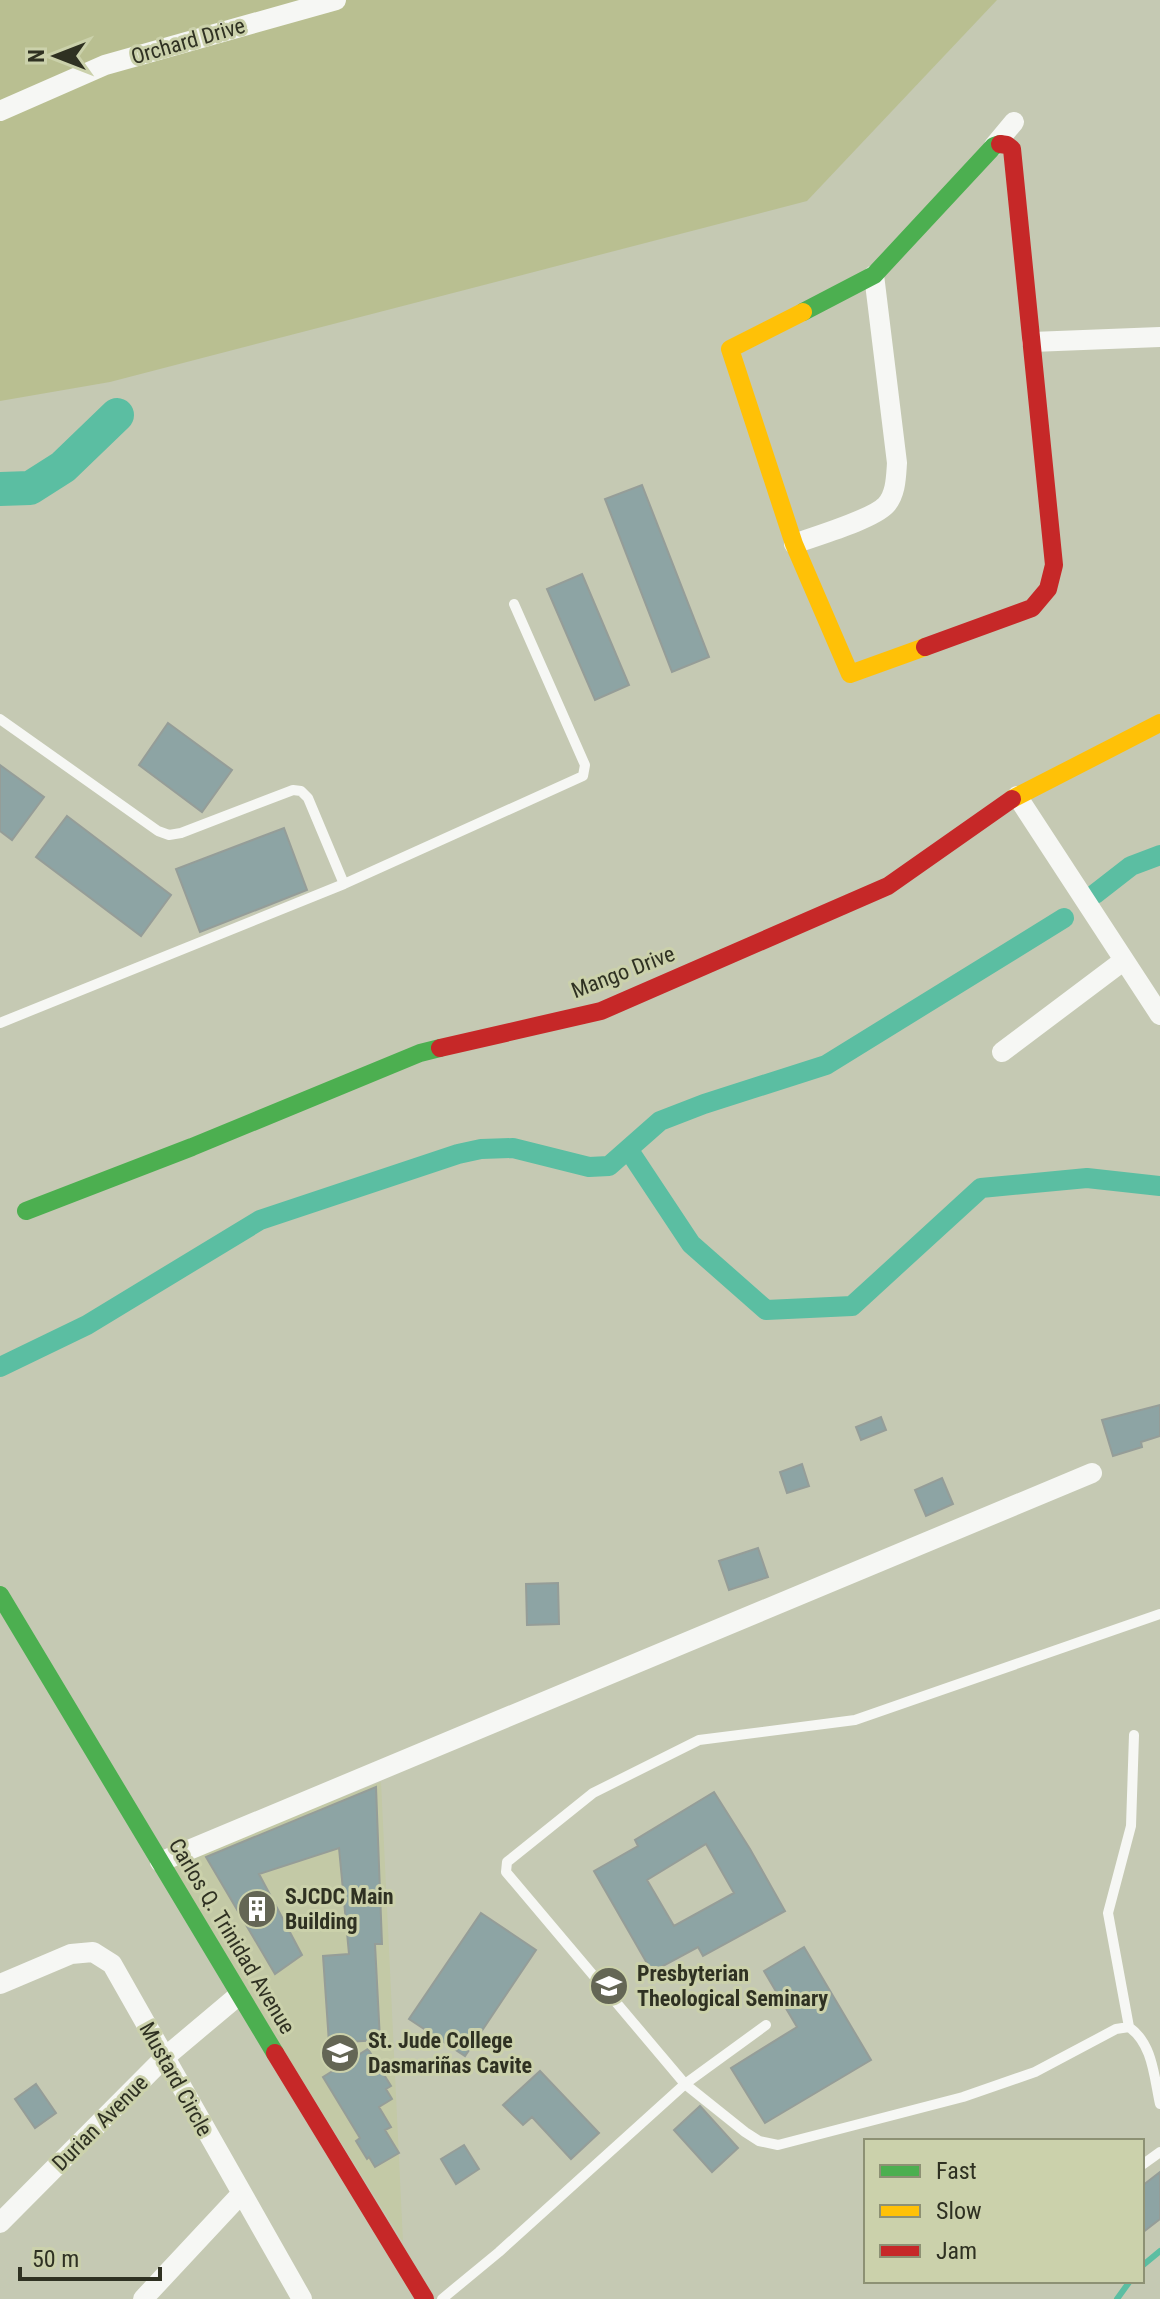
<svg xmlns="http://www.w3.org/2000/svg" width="1160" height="2299" font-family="'Roboto Condensed',sans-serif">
  <rect width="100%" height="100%" fill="#c5c9b3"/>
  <path fill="#c3c9a6" d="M381,1782L403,2242L169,1865Z"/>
  <path fill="#b9bf91" d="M0,0H997L807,201L110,382L0,401Z"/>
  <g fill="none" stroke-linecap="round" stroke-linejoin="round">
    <path stroke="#5bbea2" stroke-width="6" d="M1142,2266L1160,2251
      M1117,2299L1130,2281"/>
    <path stroke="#5bbea2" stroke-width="20" d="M1095,894L1131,866L1160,855
      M628,1149L691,1244L766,1310L852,1306L981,1188L1087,1178L1160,1186
      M0,1367L87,1325L260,1220L458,1154L481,1149L513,1148L589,1167L609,1166L660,1121L704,1104L826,1065L1064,918"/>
    <path stroke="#5bbea2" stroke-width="34" d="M0,489L30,488L63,467L117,415"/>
  </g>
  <path fill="#8da4a4" stroke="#959d98" stroke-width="2" fill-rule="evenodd" d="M642,485L709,657L672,672L605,499Z
    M582,574L629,685L595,700L547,589Z
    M168,723L232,770L202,812L139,765Z
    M0,765L44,797L12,840L0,831Z
    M67,816L171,895L141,936L36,857Z
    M284,828L307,890L200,932L176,869Z
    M1160,1405V1436L1141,1442L1142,1447L1113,1456L1102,1420Z
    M881,1417L886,1430L861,1440L856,1427Z
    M802,1464L809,1486L787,1493L780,1472Z
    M942,1478L953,1504L926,1516L915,1490Z
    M758,1548L768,1577L729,1590L719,1561Z
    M558,1583L559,1624L527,1625L526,1584Z
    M376,1787L382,1944H375L380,2040L329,2043L323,1956L349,1954L339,1848L259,1874L302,1955L275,1974L206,1857Z
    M714,1792L750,1849L785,1911L703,1956L698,1947L652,1972L594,1871L638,1846L635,1840ZM706,1844L734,1893L674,1926L647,1880Z
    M481,1913L536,1950L465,2056L409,2019Z
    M804,1947L871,2060L765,2123L731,2068L797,2027L764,1971Z
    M368,2049L391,2086L386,2089L392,2099L379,2107L391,2127L385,2130L399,2153L375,2167L369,2157L367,2159L356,2141L360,2138L323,2077Z
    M540,2071L599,2133L571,2159L532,2117L523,2125L503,2105Z
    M36,2084L56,2113L35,2128L15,2099Z
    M700,2106L738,2148L712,2172L674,2130Z
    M464,2145L479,2169L456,2184L441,2159Z
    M1160,2172V2219L1142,2233V2186Z"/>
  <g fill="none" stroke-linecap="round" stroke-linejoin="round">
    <path stroke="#f6f7f4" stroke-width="10" d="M0,719L158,831L169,835L181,833L293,790L301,791L308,798L344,884
      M0,1023L344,884L583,776L585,765L514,604
      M1160,1614L855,1720L699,1740L593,1793L507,1862L506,1872L685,2084L745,2132L759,2141L778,2145L963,2097L1035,2072L1116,2029L1129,2027C1153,2044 1154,2077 1160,2104
      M1129,2027L1108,1913L1131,1826L1134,1735
      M1142,2165L1160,2152
      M442,2299L499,2252L685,2084L766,2025"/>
    <path stroke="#f6f7f4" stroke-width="20" d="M0,111L105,65L336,0
      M994,146L1014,122
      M1032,342L1160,337
      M794,544C815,536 872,520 886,505C896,494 896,477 897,463L874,275
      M1017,796L1160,1015
      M1002,1052L1123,961
      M160,1862L1092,1473
      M0,1984L71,1954L93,1952L112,1964L302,2299
      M0,2223L164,2058L239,1995
      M143,2299L241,2194"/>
    <path stroke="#4caf50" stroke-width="18" d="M803,312L874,275L994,146L1000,144
      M26,1211L192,1147L420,1053L440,1048
      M0,1595L275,2053"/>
    <path stroke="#ffc107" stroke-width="18" d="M803,312L730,349L794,544L850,674L925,647
      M1012,799L1160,723"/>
    <path stroke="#c62828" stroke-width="18" d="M925,647L1032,608L1048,589L1054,565L1012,149L1007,145L1000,144
      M440,1048L601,1011L888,886L1012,799
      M275,2053L425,2299"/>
  </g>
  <defs>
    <symbol id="building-disc" viewBox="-11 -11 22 22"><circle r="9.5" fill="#646655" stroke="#cbd1ab"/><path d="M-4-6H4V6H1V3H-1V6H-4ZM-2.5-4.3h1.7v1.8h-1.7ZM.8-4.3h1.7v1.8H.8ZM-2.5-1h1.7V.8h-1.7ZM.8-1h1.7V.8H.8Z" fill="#fff"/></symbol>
    <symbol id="university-disc" viewBox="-11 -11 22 22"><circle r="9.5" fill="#646655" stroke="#cbd1ab"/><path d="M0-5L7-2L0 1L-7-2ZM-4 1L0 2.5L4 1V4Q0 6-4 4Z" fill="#fff"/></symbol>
    <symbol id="school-disc" viewBox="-11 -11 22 22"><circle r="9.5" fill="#646655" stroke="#cbd1ab"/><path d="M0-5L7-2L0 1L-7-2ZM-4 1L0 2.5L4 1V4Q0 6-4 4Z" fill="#fff"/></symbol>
  </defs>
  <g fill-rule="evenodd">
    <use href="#building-disc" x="235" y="1887" width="44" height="44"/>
    <use href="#university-disc" x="587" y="1964" width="44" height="44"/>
    <use href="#school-disc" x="318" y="2031" width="44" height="44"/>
  </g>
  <g text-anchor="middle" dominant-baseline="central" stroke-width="6" stroke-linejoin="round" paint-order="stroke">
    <g font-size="22" fill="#2f3122" stroke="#cbd1ab">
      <text transform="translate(188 41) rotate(-16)">Orchard Drive</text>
      <text transform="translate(623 972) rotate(-21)">Mango Drive</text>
      <text transform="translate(232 1936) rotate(59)">Carlos Q. Trinidad Avenue</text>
      <text transform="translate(176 2079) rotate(61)">Mustard Circle</text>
      <text transform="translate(100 2123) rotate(-45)">Durian Avenue</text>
    </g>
    <g font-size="22" font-weight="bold" fill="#2f3122" stroke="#cbd1ab" text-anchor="start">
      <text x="285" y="1896">SJCDC Main<tspan x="285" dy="25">Building</tspan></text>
      <text x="637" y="1973">Presbyterian<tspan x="637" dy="25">Theological Seminary</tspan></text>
      <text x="368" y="2040">St. Jude College<tspan x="368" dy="25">Dasmariñas Cavite</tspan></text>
    </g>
  </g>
  <rect x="864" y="2139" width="280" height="144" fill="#cbd1ab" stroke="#8d9174" stroke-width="2"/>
  <rect x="880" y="2165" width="40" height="12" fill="#4caf50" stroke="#8d9174" stroke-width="2"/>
  <text x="936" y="2179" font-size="24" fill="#2f3122">Fast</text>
  <rect x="880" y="2205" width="40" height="12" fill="#ffc107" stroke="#8d9174" stroke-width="2"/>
  <text x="936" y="2219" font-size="24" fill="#2f3122">Slow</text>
  <rect x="880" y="2245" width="40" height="12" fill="#c62828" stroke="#8d9174" stroke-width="2"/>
  <text x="936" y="2259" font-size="24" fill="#2f3122">Jam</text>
  <g transform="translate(56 56) rotate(270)" stroke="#cbd1ab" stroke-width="6" paint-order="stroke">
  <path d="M0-6L14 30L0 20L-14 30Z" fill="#2f3122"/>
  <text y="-12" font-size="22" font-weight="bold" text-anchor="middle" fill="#2f3122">N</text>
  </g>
  <path d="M20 2267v12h140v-12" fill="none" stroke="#2f3122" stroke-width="4"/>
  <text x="32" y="2267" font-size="24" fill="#2f3122" stroke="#cbd1ab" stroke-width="6" paint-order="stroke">50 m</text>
</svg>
